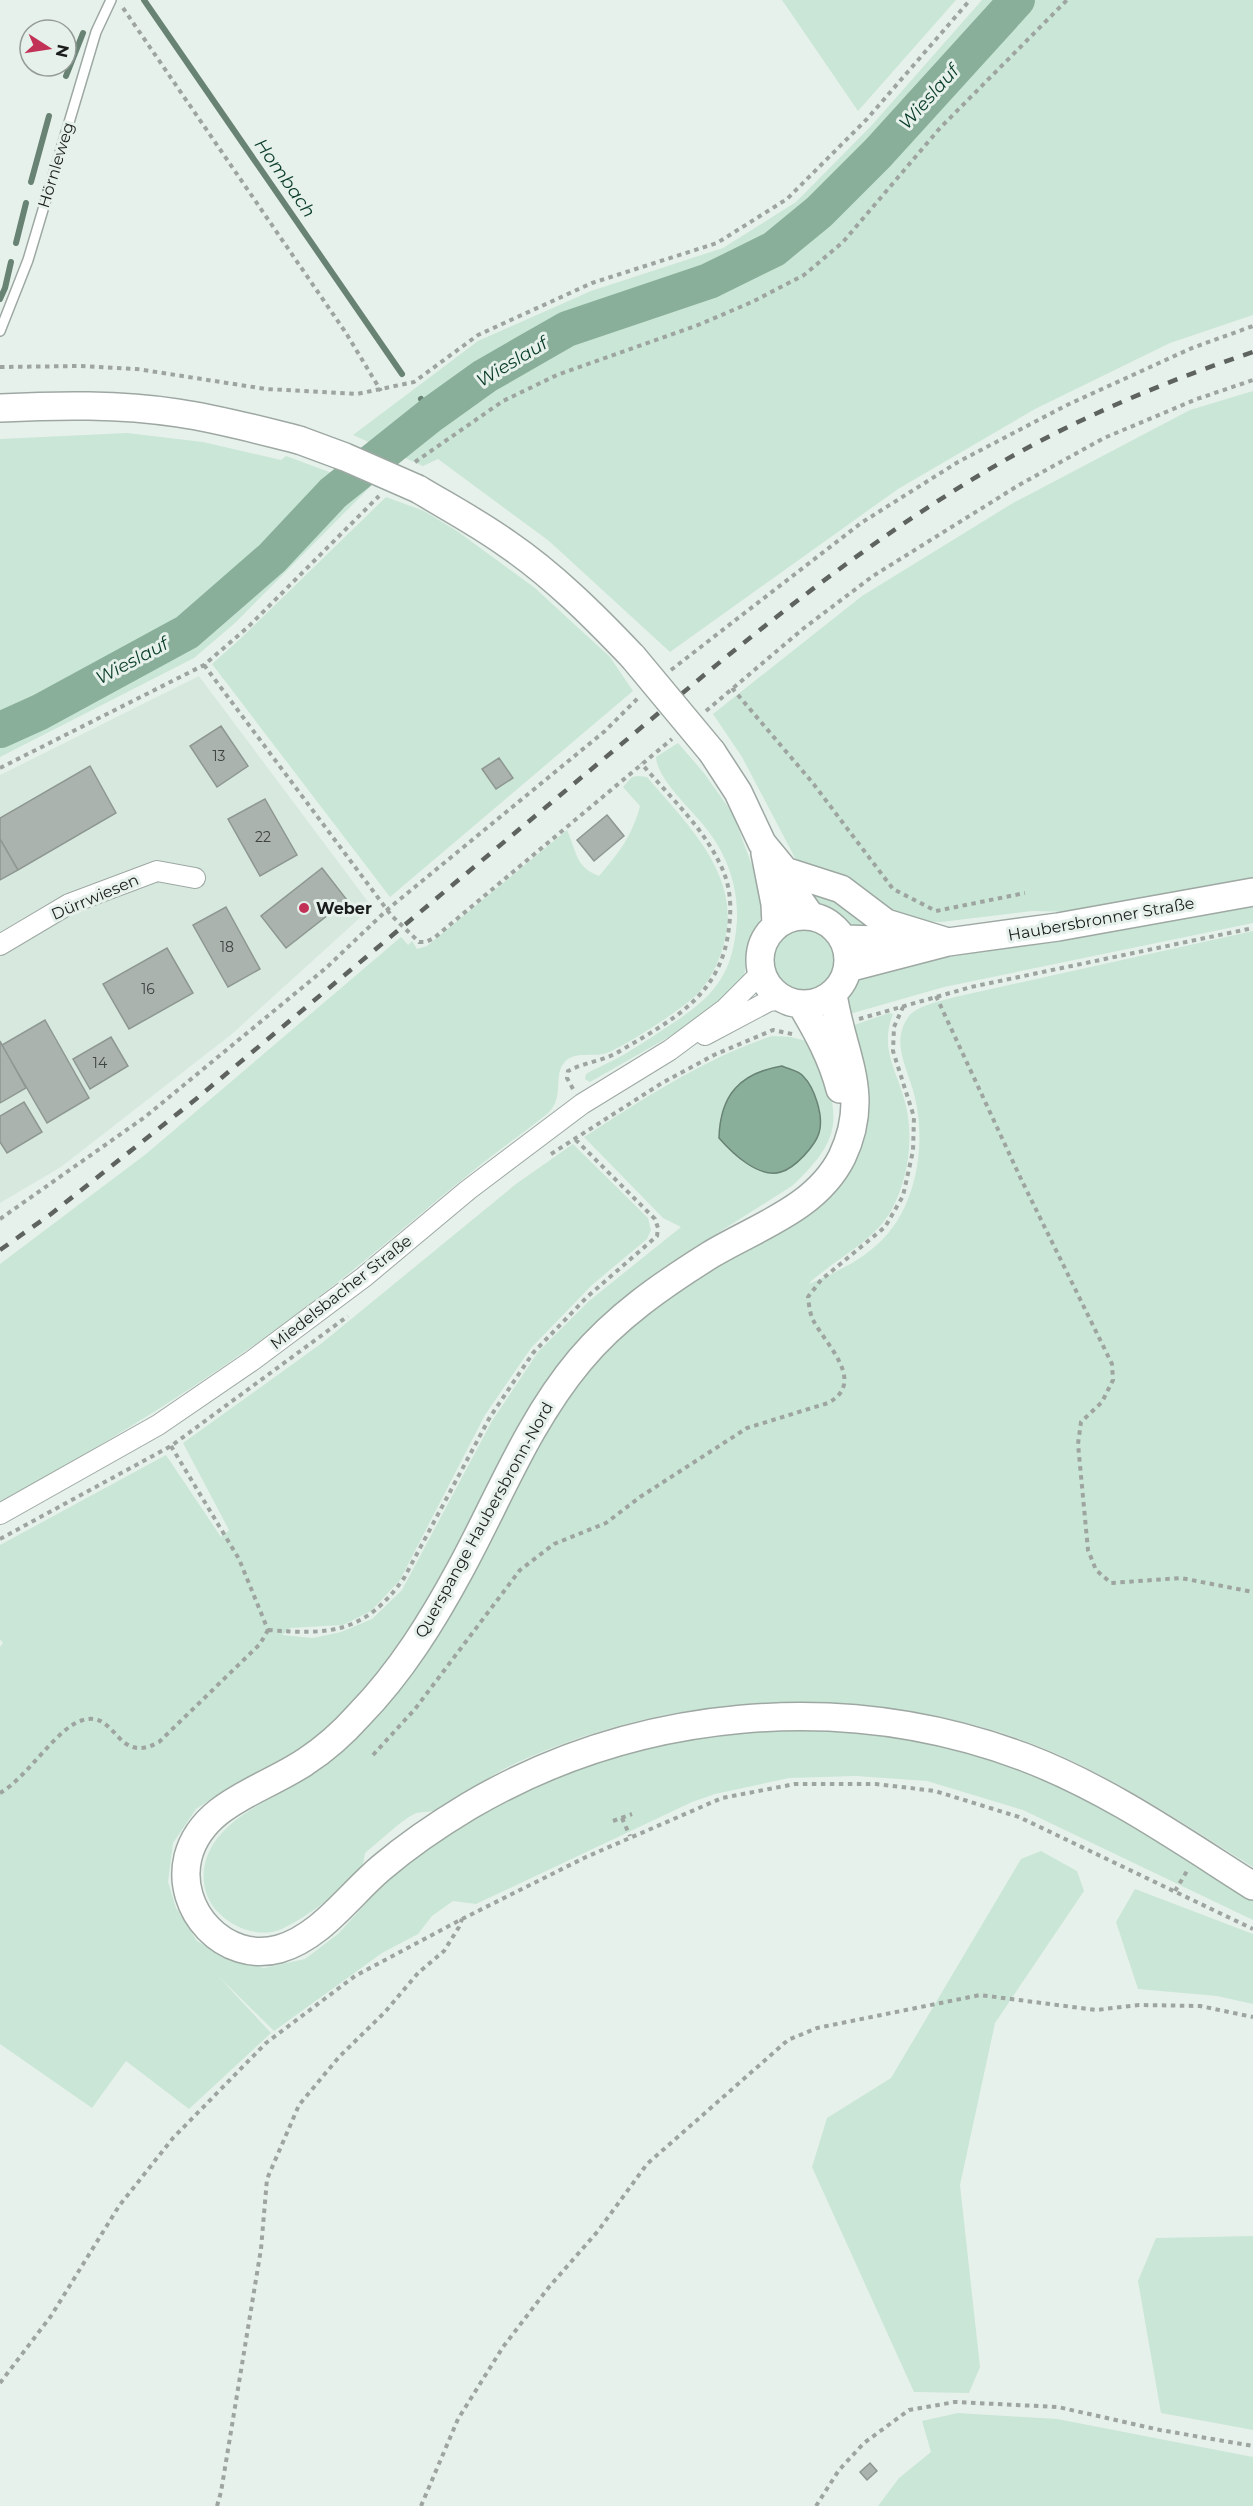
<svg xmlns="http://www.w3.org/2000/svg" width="1253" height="2506" font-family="Montserrat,sans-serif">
  <rect width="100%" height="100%" fill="#e7f1ec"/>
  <path fill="#d7e9df" d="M199,676L372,907L232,1034L61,1167L0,1203V775Z"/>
  <path fill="#cae6d6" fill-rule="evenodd" d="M782,0H956L858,111Z
    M982,0H1253V315L1170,343L1035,409L898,489L670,652L549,541L438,459L423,466L353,435L478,341L591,291L723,248L796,202L872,125Z
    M1253,391V879L1081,912L1032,911L941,922L918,921L896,915L795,858L742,757L713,714L862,596L1013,503L1190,410Z
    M127,433L203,442L281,460L286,456L370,487L235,623L194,658L0,757V439Z
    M386,497L424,511L457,531L535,588L610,657L633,691L390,897L212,664L240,639Z
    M678,743L704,773L733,814L757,879L763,906L761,917L748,951L744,976L738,988L702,1018L590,1082L585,1079L586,1074C594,1069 602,1066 610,1062C628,1053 644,1042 661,1031C709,1000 733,981 737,920C738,886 727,854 705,827C691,809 657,779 656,757Z
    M638,776L647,777C685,822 741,874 725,939C721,957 713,975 701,990C688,1006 627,1045 607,1053C595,1057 578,1052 568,1059C550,1072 567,1097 547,1114C525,1132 501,1148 479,1166C430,1205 383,1247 334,1285C230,1367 117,1439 0,1501V1264L146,1154L401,937L408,945L412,941L417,949L427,946L567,830C577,852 575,867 599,876C619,853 632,836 640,806L623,787L632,777Z
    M804,890L824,891L880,934L852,928L815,902Z
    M1253,904V923L944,987L846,1015V1004L850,994L856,983L866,975L929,960Z
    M774 960a31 31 0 1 1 62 0a31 31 0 1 1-62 0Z
    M1253,931V1867C1173,1817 1093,1762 1002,1733C859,1688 698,1692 557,1746C539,1753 521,1760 504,1769C481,1781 461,1799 438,1809C431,1813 421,1811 414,1814C399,1822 379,1842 365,1853C364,1857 364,1862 362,1866C355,1883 295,1926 276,1931C256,1936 234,1928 220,1914C203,1899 199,1873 209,1852C225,1817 269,1801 299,1782C323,1766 349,1746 368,1726C430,1661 467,1578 509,1500C541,1441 571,1377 623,1332C647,1311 674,1291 700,1274C757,1236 830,1223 859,1153C864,1140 868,1128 868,1114C869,1085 856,1055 848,1027L889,1013L893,1014C879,1049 897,1070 905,1102C914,1136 909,1177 892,1209C879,1234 852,1250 829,1267C822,1273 813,1278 809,1284C831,1274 853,1265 872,1249C915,1216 927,1149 915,1098C909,1070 889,1043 909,1016C918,1005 942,1001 955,997Z
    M772,1036L791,1037L814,1043C837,1112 850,1132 792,1186L659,1270L601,1319L547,1382L505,1457L468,1534L400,1649L342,1719L286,1761L231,1786L196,1809L173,1843L168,1882L176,1908L197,1941L229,1959L264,1968L305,1959L338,1934L369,1900L412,1859L508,1796L574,1768L651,1744L717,1733L853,1729L942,1743L1056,1781L1253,1896V1920L1023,1810L927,1781L856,1776L789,1778L715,1794L692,1802L476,1904L453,1901L432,1916L418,1934L382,1953L274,2031L219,1977L271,2033L189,2109L126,2061L92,2108L0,2044V1647L3,1643L0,1639V1545L166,1455L221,1537L229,1530L183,1443L322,1343L516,1184L573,1144L648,1218L651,1230L647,1239L592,1285L531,1348L485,1415L400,1580L371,1611L343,1625L290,1628L282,1635L313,1638L341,1632L372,1619L402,1590L492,1421L538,1352L589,1301L681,1227L663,1218L584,1137C643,1099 705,1058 772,1036ZM811,1091L820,1109L819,1133L719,1137L720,1117L729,1097Z
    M1041,1851L1077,1871L1084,1891L995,2023L960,2185L980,2367L969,2393L914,2392L812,2167L827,2118L891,2078L1021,1859Z
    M1135,1889L1253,1934V2004L1217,1996L1138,1989L1116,1922Z
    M1253,2236V2430L1161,2413L1138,2281L1156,2238Z
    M958,2413L1057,2419L1253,2457V2506H878L899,2478L931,2452L922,2421Z"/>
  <path fill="#89af9a" stroke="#688374" stroke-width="1.5" d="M782,1066C788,1069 799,1071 803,1076C815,1088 824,1117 819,1133C815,1146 795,1168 781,1172C759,1179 732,1153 719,1138C720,1095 740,1073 782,1066Z"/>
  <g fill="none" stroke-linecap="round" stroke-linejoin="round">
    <path stroke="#688374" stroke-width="6" d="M144,0L402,374
      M66,76L83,33
      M31,182L49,116
      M16,243L26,203
      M0,299L5,288L11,262
      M421,399L432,414"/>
    <path stroke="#89af9a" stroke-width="36" d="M0,730L40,712L187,632L272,558L333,493L432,414L485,376L567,329L709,281L774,249L819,212L878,153L1017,0"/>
  </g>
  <path fill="#aab3ae" stroke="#8e9792" stroke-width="1.5" d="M221,726L248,766L217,787L190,746Z
    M499,758L513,778L496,789L482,769Z
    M90,766L116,813L18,870L0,839V818Z
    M265,799L297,855L260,876L228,819Z
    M607,815L624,836L594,861L577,840Z
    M0,839L18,870L0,880Z
    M322,868L347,900L286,948L261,916Z
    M226,907L260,969L228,987L193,925Z
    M167,948L193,993L129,1029L103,984Z
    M45,1020L89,1098L47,1123L2,1045Z
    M111,1037L128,1066L90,1089L73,1059Z
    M0,1041L26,1088L0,1103Z
    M24,1102L42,1132L7,1153L0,1142V1116Z
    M870,2463L877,2471L867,2480L860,2472Z"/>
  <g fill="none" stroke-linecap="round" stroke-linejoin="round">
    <defs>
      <path id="lane" d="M0,331L28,260L96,32L111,0"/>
      <path id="street" d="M0,945L69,904L157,871L195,878
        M705,1035L769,1001L783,999
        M0,1514L158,1425L253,1360L364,1277L468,1190L582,1104L670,1050L725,1009L762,972"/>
      <path id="secondary" d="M0,408C59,405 119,404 178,413C219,419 259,430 299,440
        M418,489C448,507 478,523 506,543C553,575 594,616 633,657
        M712,752L738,792L762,843L785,871L795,894L810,915
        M765,853L775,904L776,925
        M785,871L841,889L886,923L948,942
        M760 960a44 44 0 1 1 88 0a44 44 0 1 1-88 0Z
        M844,939L914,941
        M848,968L948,942L1058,927L1253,892
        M833,994C842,1055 872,1094 842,1157C816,1209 756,1227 710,1255C662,1285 616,1317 580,1360C528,1422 499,1498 461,1568C433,1620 401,1672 359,1715C343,1733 325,1749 305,1762C264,1790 202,1803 188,1857C175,1910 225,1964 279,1949C321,1937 349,1895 381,1868C408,1845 439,1824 469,1806C636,1708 842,1689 1024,1757C1106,1788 1179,1839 1253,1886
        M801,1004C817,1031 832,1058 840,1089"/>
    </defs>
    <use href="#lane" stroke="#9ea8a3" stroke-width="12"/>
    <use href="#street" stroke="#9ea8a3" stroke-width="22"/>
    <use href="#secondary" stroke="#9ea8a3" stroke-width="30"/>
    <path stroke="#9ea5a1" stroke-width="4" stroke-dasharray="4.5 4.5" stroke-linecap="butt" d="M123,8L346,333L381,391
      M0,367L81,366L137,369L266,389L357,394L414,382L478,335L592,283L717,243L787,199L867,119L970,0
      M415,462L503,401L557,375L698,325L752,302L804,275L843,242L940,128L1067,0
      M204,665L391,915L419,942H426L434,938L672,739
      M671,670L861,523L958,462L1067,405L1192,348L1253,326
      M732,688L812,782L893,889L936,911L1025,893
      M706,711L804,628L873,576L1019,485L1104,438L1197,399L1253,380
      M0,768L204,665L248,627L379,496
      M936,996L1021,1179L1112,1364L1113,1380L1102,1402L1081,1422L1078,1444L1088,1550L1096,1570L1111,1583L1181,1578L1253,1592
      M859,1019L971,987L1253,928
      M573,1089L567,1078L568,1071C585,1062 604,1061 620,1051C674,1019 722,995 729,927C732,905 730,883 720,864C702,826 668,795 641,763
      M551,1154L662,1083L714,1055L773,1030L792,1034
      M0,1219L145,1117L326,968L388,909L605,731L638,698
      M171,1446L239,1559L268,1630
      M0,1539L171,1446L348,1316
      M268,1630C331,1635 365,1633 404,1578L490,1417L533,1353L587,1297L657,1236L658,1228L655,1219L574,1138
      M373,1755L415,1709L520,1570L554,1544L606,1523L640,1497L747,1428L828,1403C867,1382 826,1345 813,1320C810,1314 809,1305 808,1297L821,1280L885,1227L903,1196L913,1151L914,1117L893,1051L894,1027L903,1007
      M0,1793C28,1777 57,1727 83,1720C117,1710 116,1766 159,1742L260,1644L268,1630
      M622,1818L630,1836
      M613,1821L632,1814
      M1175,1891L1187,1871
      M0,2383L51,2316L119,2206L173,2138L266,2043L355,1976L462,1919L586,1857L722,1798L795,1784H876L935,1791L1019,1817L1253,1929
      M217,2506L221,2492L261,2249L267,2179L299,2105L339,2057L385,2012L418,1973L444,1951L459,1927L462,1919
      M421,2506L458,2419L503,2347L549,2287L598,2231L647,2164L788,2040L817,2028L980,1995L1096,2010L1139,2005L1200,2006L1253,2017
      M816,2506L839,2470L864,2443L909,2410L955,2402L1058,2407L1160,2430L1253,2446"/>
    <use href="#lane" stroke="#fff" stroke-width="9"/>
    <use href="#street" stroke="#fff" stroke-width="20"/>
    <use href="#secondary" stroke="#fff" stroke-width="27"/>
    <path stroke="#5e6360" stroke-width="4.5" stroke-dasharray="10 10" stroke-linecap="butt" d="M0,1250L51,1214L196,1099L709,671C802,595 896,523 1000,463C1080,417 1166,381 1253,352"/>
    <defs>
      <path id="secondary-bridge" d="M299,440L345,457L418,489
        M633,657L712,752"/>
    </defs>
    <use href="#secondary-bridge" stroke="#9ea8a3" stroke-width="30" stroke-linecap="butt"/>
    <use href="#secondary-bridge" stroke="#fff" stroke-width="27"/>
  </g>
  <circle fill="#c13256" stroke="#e7f1ec" stroke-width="2" cx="304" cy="908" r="6"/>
  <g text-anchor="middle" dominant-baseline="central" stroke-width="6" stroke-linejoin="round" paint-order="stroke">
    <g font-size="14" fill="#3e4240">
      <text x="219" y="756">13</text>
      <text x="263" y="837">22</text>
      <text x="227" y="947">18</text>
      <text x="148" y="989">16</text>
      <text x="100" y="1063">14</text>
    </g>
    <g font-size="16" fill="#1a1d1b" stroke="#e7f1ec">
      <text transform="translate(56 165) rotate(-73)">Hörnleweg</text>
      <text transform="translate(95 897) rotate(-23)">Dürrwiesen</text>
      <text transform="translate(1101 919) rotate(-10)">Haubersbronner Straße</text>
      <text transform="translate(341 1292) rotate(-38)">Miedelsbacher Straße</text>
      <text transform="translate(484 1520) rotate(-61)">Querspange Haubersbronn-Nord</text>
    </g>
    <g font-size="16" font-weight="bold" fill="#1a1d1b" stroke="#e7f1ec" text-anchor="start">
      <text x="316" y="908">Weber</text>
    </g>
    <g font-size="18" font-style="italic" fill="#083c27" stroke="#e7f1ec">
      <text transform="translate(929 97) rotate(-48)">Wieslauf</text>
      <text transform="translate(285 178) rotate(55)">Hombach</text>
      <text transform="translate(512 362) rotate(-31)">Wieslauf</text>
      <text transform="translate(132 661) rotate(-28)">Wieslauf</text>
    </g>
  </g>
  <g transform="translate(48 48) rotate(102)"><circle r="28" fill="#e7f1ec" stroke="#959c98" stroke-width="1.5"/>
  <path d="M0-4.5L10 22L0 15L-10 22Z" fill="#c13256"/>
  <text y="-9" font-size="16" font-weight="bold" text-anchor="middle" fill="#1a1d1b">N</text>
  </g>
</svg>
